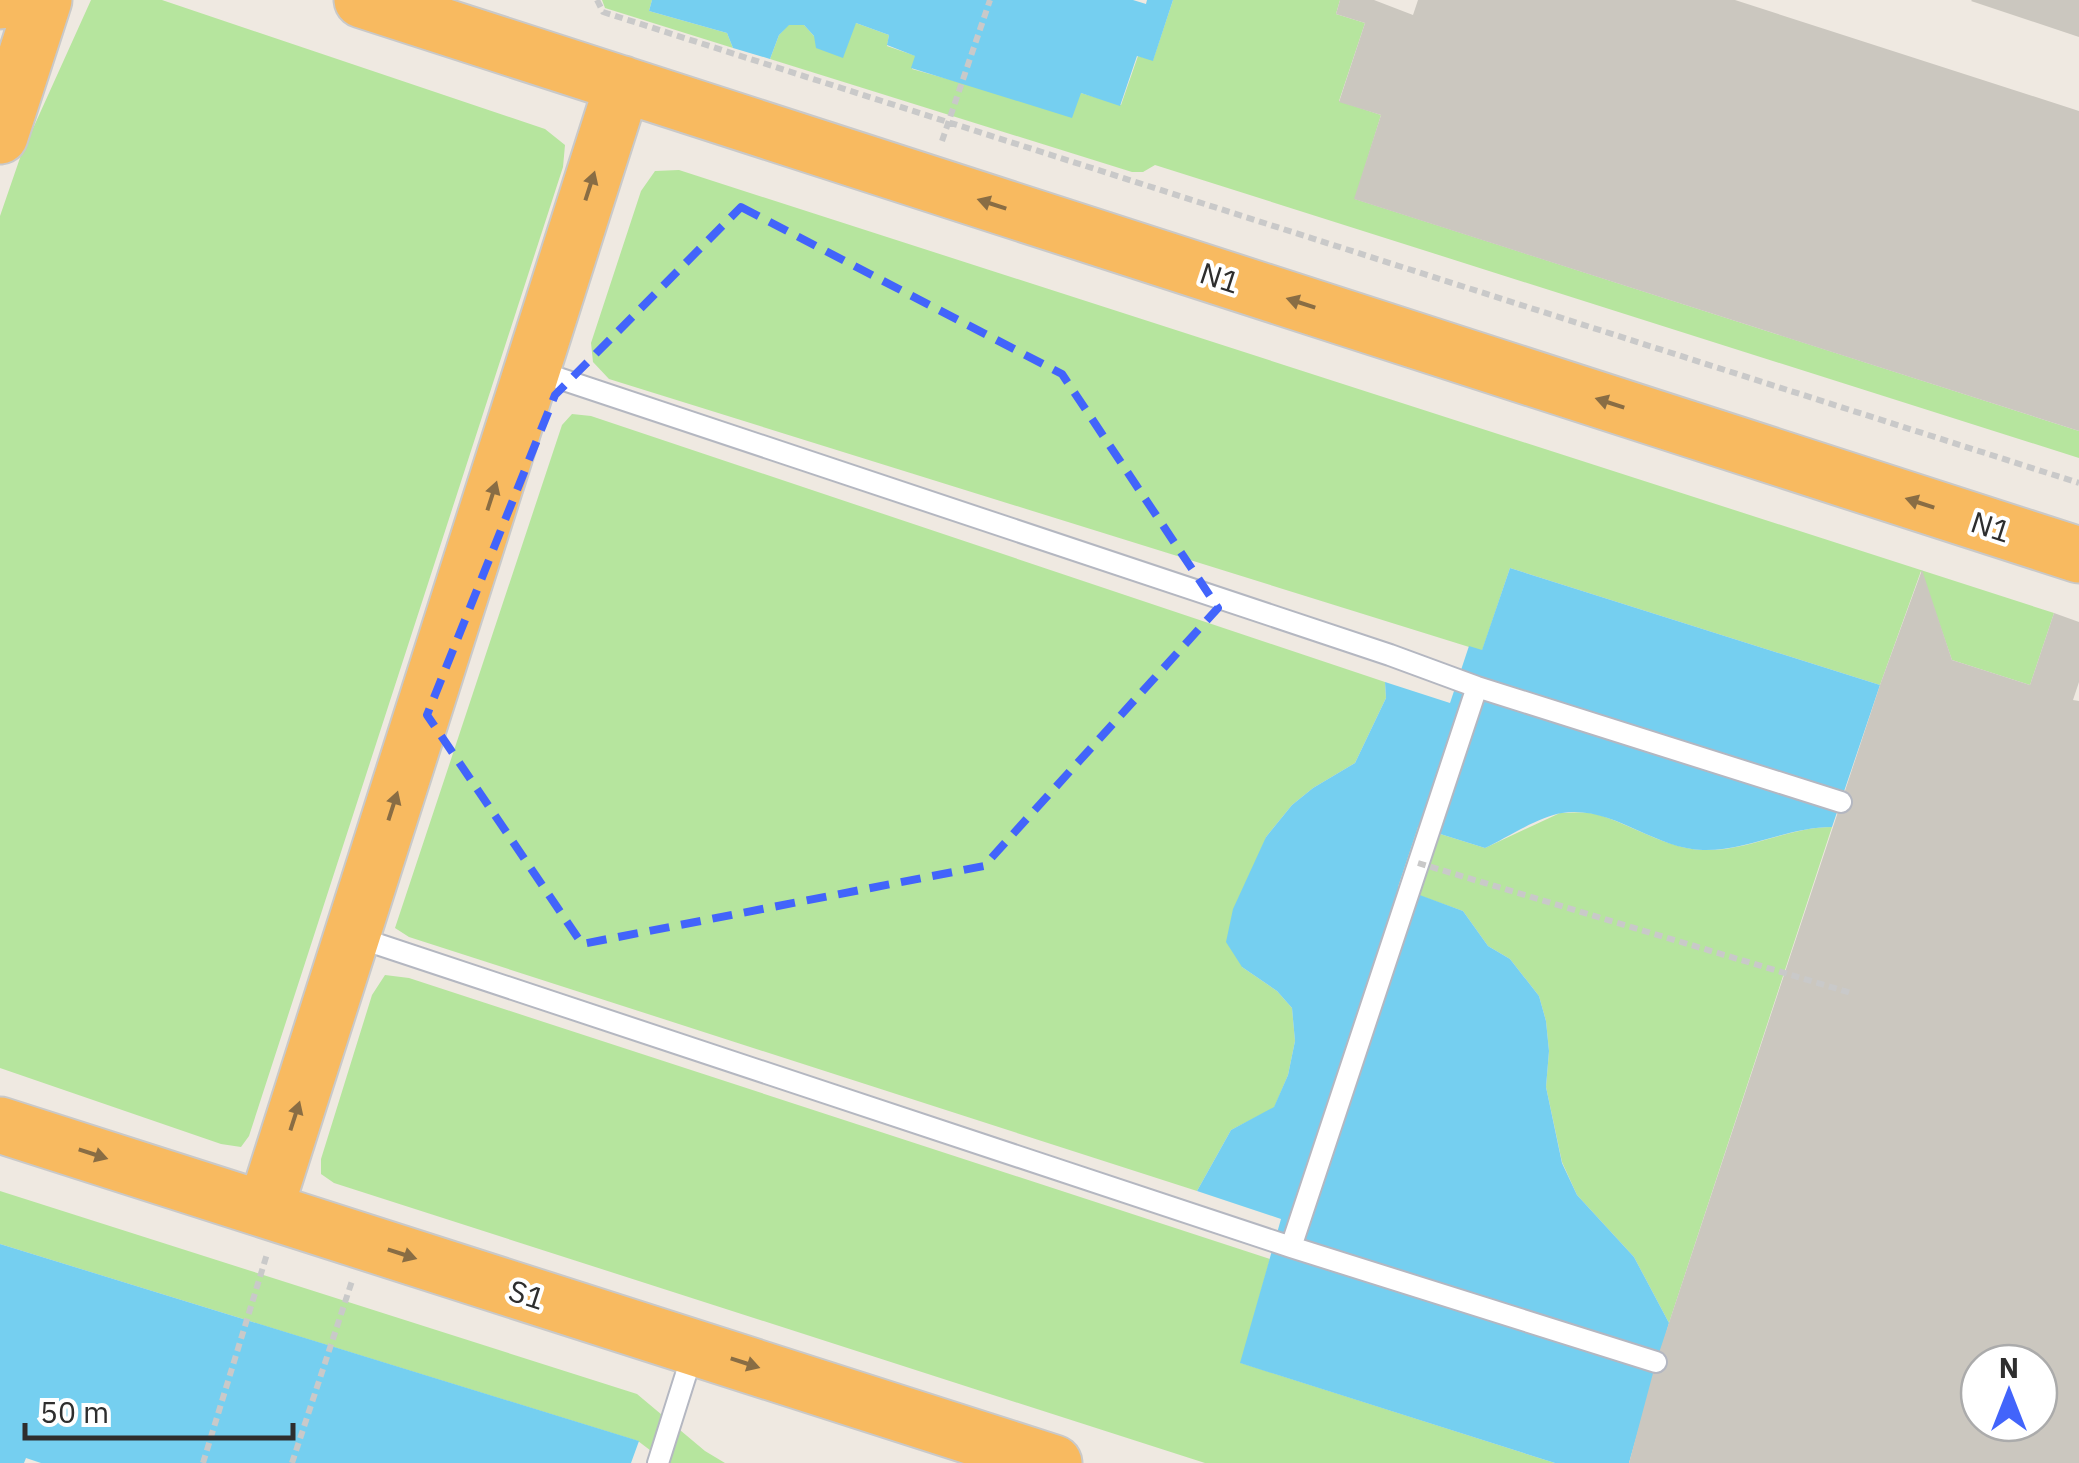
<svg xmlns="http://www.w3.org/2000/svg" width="2079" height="1463" font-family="'IBM Plex Sans',sans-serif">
  <rect width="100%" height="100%" fill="#efe9e1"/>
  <path fill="#b6e59e" d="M91,0H162L545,129L565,145L563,167L249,1136L241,1147L221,1144L0,1068V216L21,155Z
    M602,0H652L649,11L727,33L733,48L605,8Z
    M1173,0H1340L1336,14L1365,23L1339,101L1381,115L1355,199L2079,431V458L1155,165L1143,172H1132L770,59L779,35L788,25H804L814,36L856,23L889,35L887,46L916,56L912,69L962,83L1081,93L1121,105L1138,56L1153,60Z
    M679,170L2054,613L2030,685L1952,660L1921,571L1880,685L1510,568L1482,651L609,379L593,362L591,343L641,191L655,171Z
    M572,414L591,416L1385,682L1386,698L1355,763L1313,788L1292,805L1266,837L1242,967L1277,991L1292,1008L1295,1041L1288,1075L1274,1108L1231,1130L1197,1191L409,937L395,928L562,425Z
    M1560,813C1572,813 1587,811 1599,815C1632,825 1666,848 1702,850C1746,852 1788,827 1832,827L1669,1323L1634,1257L1577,1195L1562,1162L1546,1087L1549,1051L1546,1021L1539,996L1510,959L1488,946L1463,911L1398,888L1418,827L1485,848Z
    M385,975L409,978L1270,1259L1241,1363L1555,1463H1205L334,1183L321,1174V1159L372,995Z
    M0,1191L637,1394L705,1451L725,1463H667L638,1441L0,1244Z"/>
  <path fill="#75cff0" d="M652,0H1133L1146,4L1147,0H1173L1153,61L1137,56L1120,106L1081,93L1072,118L911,68L915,56L887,45L889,35L856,23L843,58L816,48L814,36L804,25H789L779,35L770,59L733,48L727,33L649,11Z
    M1510,568L1880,685L1832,827C1788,827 1747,851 1703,850C1654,849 1612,805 1562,813C1540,816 1506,838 1485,848L1418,827L1398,887L1463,911L1488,946L1510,959L1539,996L1546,1021L1549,1051L1546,1087L1562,1163L1577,1195L1634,1257L1669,1323L1629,1463H1555L1240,1363L1281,1219L1197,1191L1231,1130L1274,1107L1288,1075L1295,1041L1292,1008L1277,991L1242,967L1226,942L1233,909L1266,837L1292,805L1313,788L1355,763L1386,698L1385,682L1450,703L1469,646L1482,650Z
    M0,1244L639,1441L631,1463H41L26,1458L24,1463H0Z"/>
  <path fill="#cbc7bf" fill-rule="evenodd" d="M1340,0H1374L1413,15L1418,0H1735L2079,111V431L1354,199L1381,115L1339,102L1365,23L1336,14Z
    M1972,0H2079V37L1971,1Z
    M1922,570L1952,660L2030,685L2054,613L2079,622V682L2073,700L2079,701V1463H1629L1656,1362L1880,685ZM1979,1363H2039V1423H1979Z"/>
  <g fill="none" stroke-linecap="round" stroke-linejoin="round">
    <defs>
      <path id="service" d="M534,370L1390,655L1477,687L1841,802
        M353,936L1291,1247L1656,1362
        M1291,1247L1477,687
        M658,1463L694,1349"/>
      <path id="trunk" d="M362,0L2079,555
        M0,1V0
        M0,136L44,0
        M0,1125L1054,1463
        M265,1209L623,84"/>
    </defs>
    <use href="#service" stroke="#b4b7c1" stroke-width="24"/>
    <use href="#trunk" stroke="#c9c9c9" stroke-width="59"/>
    <path stroke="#c9c9c9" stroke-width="6" stroke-dasharray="8 5" stroke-linecap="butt" d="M597,0L603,12L2079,483
      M942,141L990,0
      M203,1463L267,1254
      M292,1463L352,1281"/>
    <use href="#service" stroke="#fff" stroke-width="20"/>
    <use href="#trunk" stroke="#f8ba60" stroke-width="55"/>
    <path stroke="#c9c9c9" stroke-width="6" stroke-dasharray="8 5" stroke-linecap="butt" d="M1418,863L1851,993"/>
  </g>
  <defs><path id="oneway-solid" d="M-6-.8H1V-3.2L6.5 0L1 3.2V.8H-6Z" transform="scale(2.5)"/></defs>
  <g fill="#896d44">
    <use href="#oneway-solid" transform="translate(590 186) rotate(-72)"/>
    <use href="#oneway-solid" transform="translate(992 204) rotate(-162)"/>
    <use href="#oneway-solid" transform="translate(1301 303) rotate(-162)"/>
    <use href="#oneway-solid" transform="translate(1610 403) rotate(-162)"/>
    <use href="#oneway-solid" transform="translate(492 496) rotate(-72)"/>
    <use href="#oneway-solid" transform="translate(1920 503) rotate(-162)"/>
    <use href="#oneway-solid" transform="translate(393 806) rotate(-72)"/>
    <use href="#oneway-solid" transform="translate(295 1116) rotate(-72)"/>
    <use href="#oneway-solid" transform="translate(93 1154) rotate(18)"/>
    <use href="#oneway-solid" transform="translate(402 1254) rotate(18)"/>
    <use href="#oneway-solid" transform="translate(745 1363) rotate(18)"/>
  </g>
  <path fill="none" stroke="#4264fb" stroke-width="8" stroke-dasharray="20 12" stroke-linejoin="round" d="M741,207L1062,374L1218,608L984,866L582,944L427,715L555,395Z"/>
  <g text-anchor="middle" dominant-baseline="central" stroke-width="8" stroke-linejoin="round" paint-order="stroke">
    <g font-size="30" fill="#2e2e2e" stroke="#fff">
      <text transform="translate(1220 277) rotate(18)">N1</text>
      <text transform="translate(1991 526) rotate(18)">N1</text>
      <text transform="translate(527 1294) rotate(18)">S1</text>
    </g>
  </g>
  <g transform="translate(2009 1393)"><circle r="48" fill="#ffffff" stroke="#ababab" stroke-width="2.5"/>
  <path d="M0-8L18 38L0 25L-18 38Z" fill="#4264fb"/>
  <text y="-15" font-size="28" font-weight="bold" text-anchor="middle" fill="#2e2e2e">N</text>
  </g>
  <path d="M25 1423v15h268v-15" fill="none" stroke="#2e2e2e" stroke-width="5"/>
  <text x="40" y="1423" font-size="30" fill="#2e2e2e" stroke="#ffffff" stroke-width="8" paint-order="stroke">50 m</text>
</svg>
